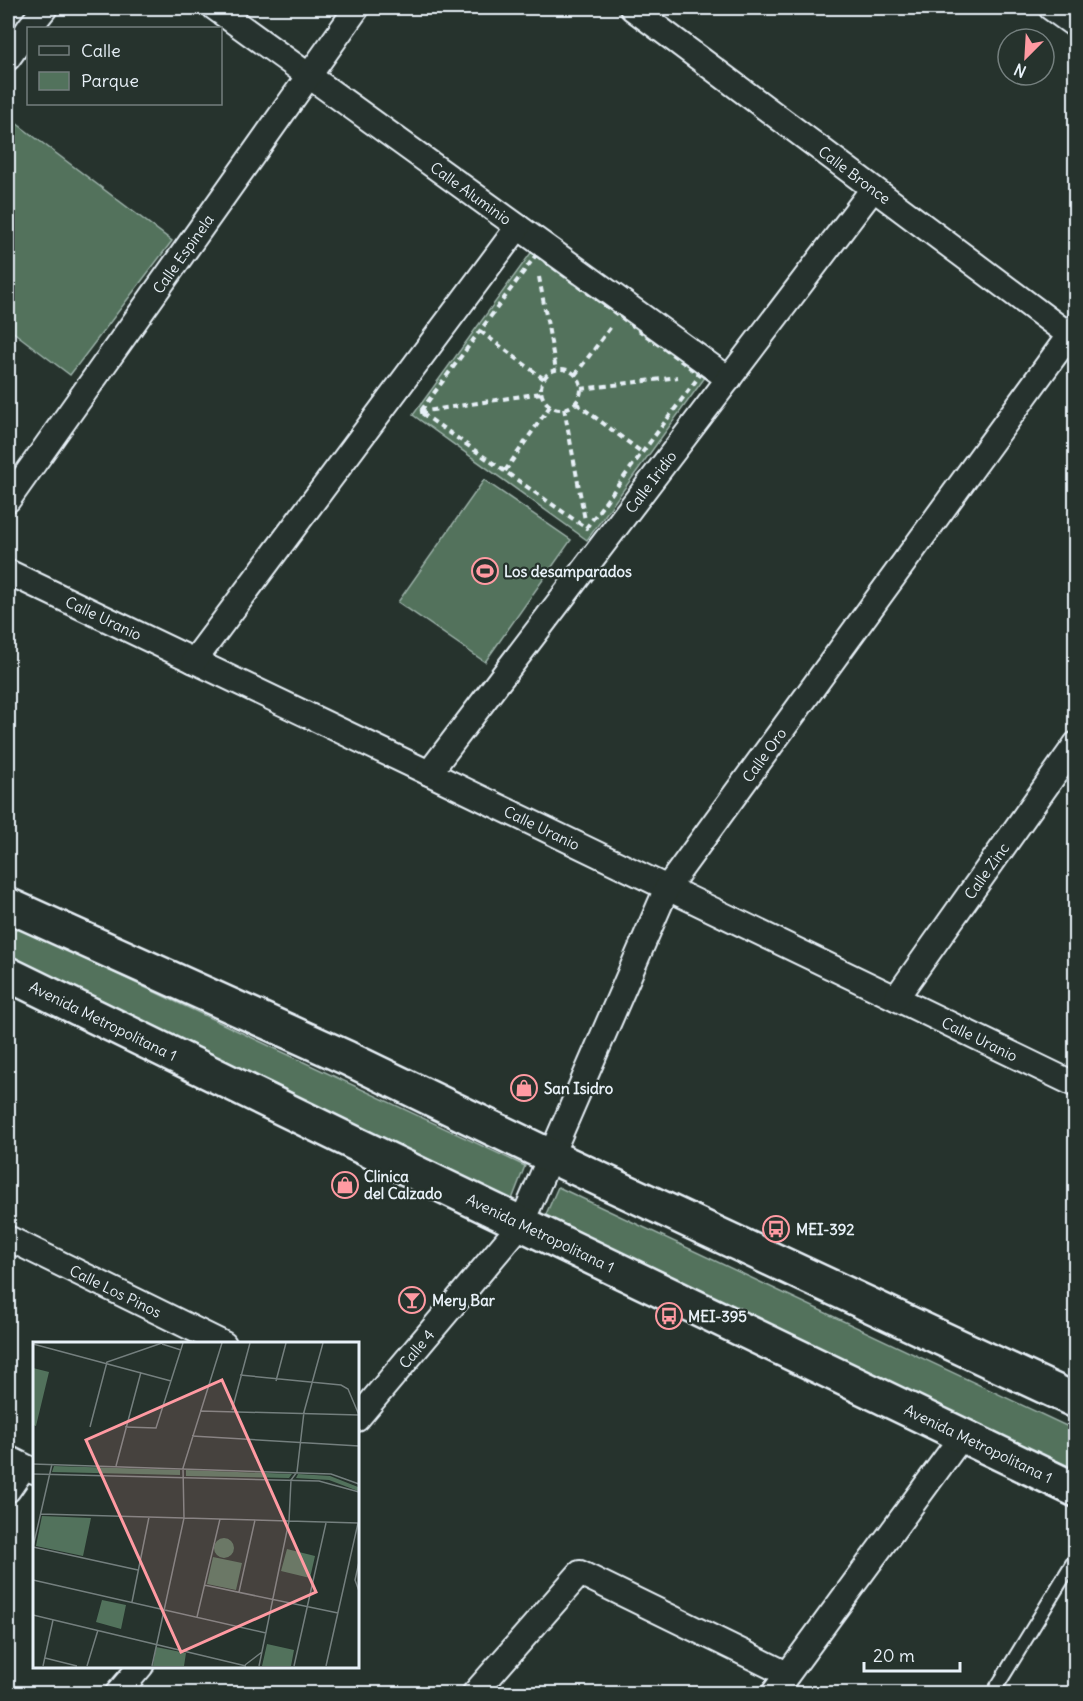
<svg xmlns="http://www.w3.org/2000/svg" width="1083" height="1701" font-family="Delius,sans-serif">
  <rect width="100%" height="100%" fill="#26332d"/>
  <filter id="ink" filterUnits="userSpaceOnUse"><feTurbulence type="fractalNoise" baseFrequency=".0167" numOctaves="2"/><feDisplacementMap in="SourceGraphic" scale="12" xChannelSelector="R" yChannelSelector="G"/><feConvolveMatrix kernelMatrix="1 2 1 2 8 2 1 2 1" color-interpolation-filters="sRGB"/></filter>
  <g filter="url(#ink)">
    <path fill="#52725c" stroke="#9db2aa" stroke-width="1.5" d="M8,117L172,241L70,375L8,328Z
      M533,250L706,376L587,540L413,415Z
      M484,480L571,540L485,662L398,602Z
      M8,923L525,1166L511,1202L8,956Z
      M558,1187L1075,1430V1476L543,1221Z"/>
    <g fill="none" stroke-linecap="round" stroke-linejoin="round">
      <defs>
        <path id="service" d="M992,1694L1001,1680L1076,1557"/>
        <g id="minor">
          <path id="s1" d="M215,8L729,379"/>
          <path id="s2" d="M632,8L1076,340"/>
          <path d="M1051,8L1076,26"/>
          <path d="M29,28L45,8"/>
          <path d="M8,58L28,30"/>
          <path id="s3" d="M8,500L357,8"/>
          <path id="s4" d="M8,572L429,773L1076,1085"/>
          <path d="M194,661L518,227"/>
          <path id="s5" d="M429,773L873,189"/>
          <path id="s6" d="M896,998L1076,744"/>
          <path id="s7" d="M8,1238L224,1344"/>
          <path id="s8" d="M357,1419L521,1224L667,888L1076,326"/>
          <path d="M8,1458L34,1471"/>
          <path d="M8,1490L24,1467"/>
          <path d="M117,1694L141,1666"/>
          <path d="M474,1694L580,1573L787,1674"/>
          <path d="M773,1694L963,1435"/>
        </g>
        <g id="secondary">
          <path d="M8,905L347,1058L550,1156L1076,1401"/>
          <path id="s9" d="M8,974L358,1145L1076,1490"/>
        </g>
      </defs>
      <use href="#service" stroke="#e8f1f8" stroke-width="16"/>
      <use href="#minor" stroke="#e8f1f8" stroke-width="28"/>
      <use href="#secondary" stroke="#e8f1f8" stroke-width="38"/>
      <path stroke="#e8f1f8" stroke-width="4" stroke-dasharray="6 4.5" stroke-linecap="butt" d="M536,255L700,375L586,528L420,412Z
        M539,277L556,370
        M480,331L544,379
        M541 389a20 20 0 1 1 40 0a20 20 0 1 1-40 0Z
        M575,375L610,328
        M581,389L678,377
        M576,403L640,451
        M564,408L585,520
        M420,412L541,393
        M505,471L550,406"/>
      <use href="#service" stroke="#26332d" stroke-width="12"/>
      <use href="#minor" stroke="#26332d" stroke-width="24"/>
      <use href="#secondary" stroke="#26332d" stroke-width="33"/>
    </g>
  </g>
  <defs>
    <symbol id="stadium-ring" viewBox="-11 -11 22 22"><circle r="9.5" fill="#26332d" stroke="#ff9aa2" stroke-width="1.5"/><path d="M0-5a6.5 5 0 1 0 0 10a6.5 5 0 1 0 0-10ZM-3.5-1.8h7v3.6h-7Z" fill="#ff9aa2"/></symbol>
    <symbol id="shop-ring" viewBox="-11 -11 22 22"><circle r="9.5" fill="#26332d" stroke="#ff9aa2" stroke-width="1.5"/><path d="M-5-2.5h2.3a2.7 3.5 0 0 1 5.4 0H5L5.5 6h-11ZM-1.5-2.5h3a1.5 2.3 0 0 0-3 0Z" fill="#ff9aa2"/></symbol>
    <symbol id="bus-ring" viewBox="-11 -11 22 22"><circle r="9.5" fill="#26332d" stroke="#ff9aa2" stroke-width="1.5"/><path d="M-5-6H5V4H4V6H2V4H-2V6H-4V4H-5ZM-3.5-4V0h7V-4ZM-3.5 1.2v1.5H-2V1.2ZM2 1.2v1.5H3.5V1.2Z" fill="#ff9aa2"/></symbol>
    <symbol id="bar-ring" viewBox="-11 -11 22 22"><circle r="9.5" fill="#26332d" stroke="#ff9aa2" stroke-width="1.5"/><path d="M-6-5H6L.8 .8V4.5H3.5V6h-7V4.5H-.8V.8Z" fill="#ff9aa2"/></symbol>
  </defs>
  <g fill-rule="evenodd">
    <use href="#stadium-ring" x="470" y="556" width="30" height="30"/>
    <use href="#shop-ring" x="509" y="1073" width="30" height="30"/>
    <use href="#shop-ring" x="330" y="1170" width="30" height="30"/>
    <use href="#bus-ring" x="761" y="1214" width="30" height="30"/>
    <use href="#bar-ring" x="397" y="1285" width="30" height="30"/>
    <use href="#bus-ring" x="654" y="1301" width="30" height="30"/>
  </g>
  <g text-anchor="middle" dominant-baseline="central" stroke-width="4.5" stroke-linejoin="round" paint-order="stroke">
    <g font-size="15" fill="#e8f1f8" stroke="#26332d">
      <text stroke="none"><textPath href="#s2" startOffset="278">Calle Bronce</textPath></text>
      <text stroke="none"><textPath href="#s1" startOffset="316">Calle Aluminio</textPath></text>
      <text stroke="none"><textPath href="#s3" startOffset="302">Calle Espinela</textPath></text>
      <text stroke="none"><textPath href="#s5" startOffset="366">Calle Iridio</textPath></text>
      <text stroke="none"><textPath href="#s4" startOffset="106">Calle Uranio</textPath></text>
      <text stroke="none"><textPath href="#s8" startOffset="786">Calle Oro</textPath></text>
      <text stroke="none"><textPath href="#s4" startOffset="592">Calle Uranio</textPath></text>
      <text stroke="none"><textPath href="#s6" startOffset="156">Calle Zinc</textPath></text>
      <text stroke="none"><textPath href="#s9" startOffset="106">Avenida Metropolitana 1</textPath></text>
      <text stroke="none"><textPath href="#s4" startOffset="1078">Calle Uranio</textPath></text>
      <text stroke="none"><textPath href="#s9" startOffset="592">Avenida Metropolitana 1</textPath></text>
      <text stroke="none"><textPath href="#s7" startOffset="120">Calle Los Pinos</textPath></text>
      <text stroke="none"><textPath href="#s8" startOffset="92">Calle 4</textPath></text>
      <text stroke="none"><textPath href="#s9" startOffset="1078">Avenida Metropolitana 1</textPath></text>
    </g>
    <g font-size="15" font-weight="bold" fill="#e8f1f8" stroke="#26332d" text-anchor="start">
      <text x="504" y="571">Los desamparados</text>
      <text x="544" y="1088">San Isidro</text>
      <text x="364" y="1176">Clinica<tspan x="364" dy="17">del Calzado</tspan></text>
      <text x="796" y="1229">MEI-392</text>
      <text x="432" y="1300">Mery Bar</text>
      <text x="688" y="1316">MEI-395</text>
    </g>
  </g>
  <g transform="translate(33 1342)">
    <rect width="326" height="326" fill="#26332d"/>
    <path d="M0,26L16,30L3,84L0,83ZM21,124L147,128V133L19,130ZM153,128L259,132L256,136L153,134ZM265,132L297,134L325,145V149L296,138L263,136ZM9,174L58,176L50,214L3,204ZM181 206a10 10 0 1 1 20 0a10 10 0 1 1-20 0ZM254,207L282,214L277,236L248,229ZM180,215L209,221L203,248L174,242ZM69,258L93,263L88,287L63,280ZM234,302L261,308L258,324H229ZM123,305L153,311L151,324H120Z" fill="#52725c"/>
    <path fill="none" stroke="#747f7e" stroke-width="1.5" d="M0,2L138,39M129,2L148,8M207,33L308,43L315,47L326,73M243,39L253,1M199,68L217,1M167,69L326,73M57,85L74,20L129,1M92,85L123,86L150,1M159,94L326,104M0,122L298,132L326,142M83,124L108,30M0,132L286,139L326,150M7,172L325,181M0,205L105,228M0,205L19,122M326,220L322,238L326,249M0,238L233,291M171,243L305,271M206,250L222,178M99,260L116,175M0,273L213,324M164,275L187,177M12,316L44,324M212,323L229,310M10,324L20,278M54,324L65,288M119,324L151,176L150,126L189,1M226,324L256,179L258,138L264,130L271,70L290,1M261,324L293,181M293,324L325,181"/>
    <path fill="#ff9aa2" fill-opacity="0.15" stroke="#ff9aa2" stroke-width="3" d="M189,38L283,250L148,310L53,98Z"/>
    <rect width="326" height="326" fill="none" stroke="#e8f1f8" stroke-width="3"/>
  </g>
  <rect width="1083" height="1701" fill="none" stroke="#26332d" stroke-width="30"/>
  <rect x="15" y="15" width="1053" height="1671" fill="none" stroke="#e8f1f8" stroke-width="2" filter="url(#ink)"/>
  <rect x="27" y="27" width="195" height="78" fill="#26332d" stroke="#747f7e" stroke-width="1.5"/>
  <rect x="39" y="46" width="30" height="9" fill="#26332d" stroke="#747f7e" stroke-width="1.5"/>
  <text x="81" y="57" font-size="18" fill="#e8f1f8">Calle</text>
  <rect x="39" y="72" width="30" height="18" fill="#52725c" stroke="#747f7e" stroke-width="1.5"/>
  <text x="81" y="87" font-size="18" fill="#e8f1f8">Parque</text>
  <g transform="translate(1026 57) rotate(204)"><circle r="28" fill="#26332d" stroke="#747f7e" stroke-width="1.5"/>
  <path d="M0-4.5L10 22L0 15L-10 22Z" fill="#ff9aa2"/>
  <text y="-9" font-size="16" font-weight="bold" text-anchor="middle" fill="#e8f1f8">N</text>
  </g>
  <path d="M864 1662v9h96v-9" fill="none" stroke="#e8f1f8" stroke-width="3"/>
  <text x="873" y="1662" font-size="18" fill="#e8f1f8" stroke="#26332d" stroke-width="4.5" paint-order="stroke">20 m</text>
</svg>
